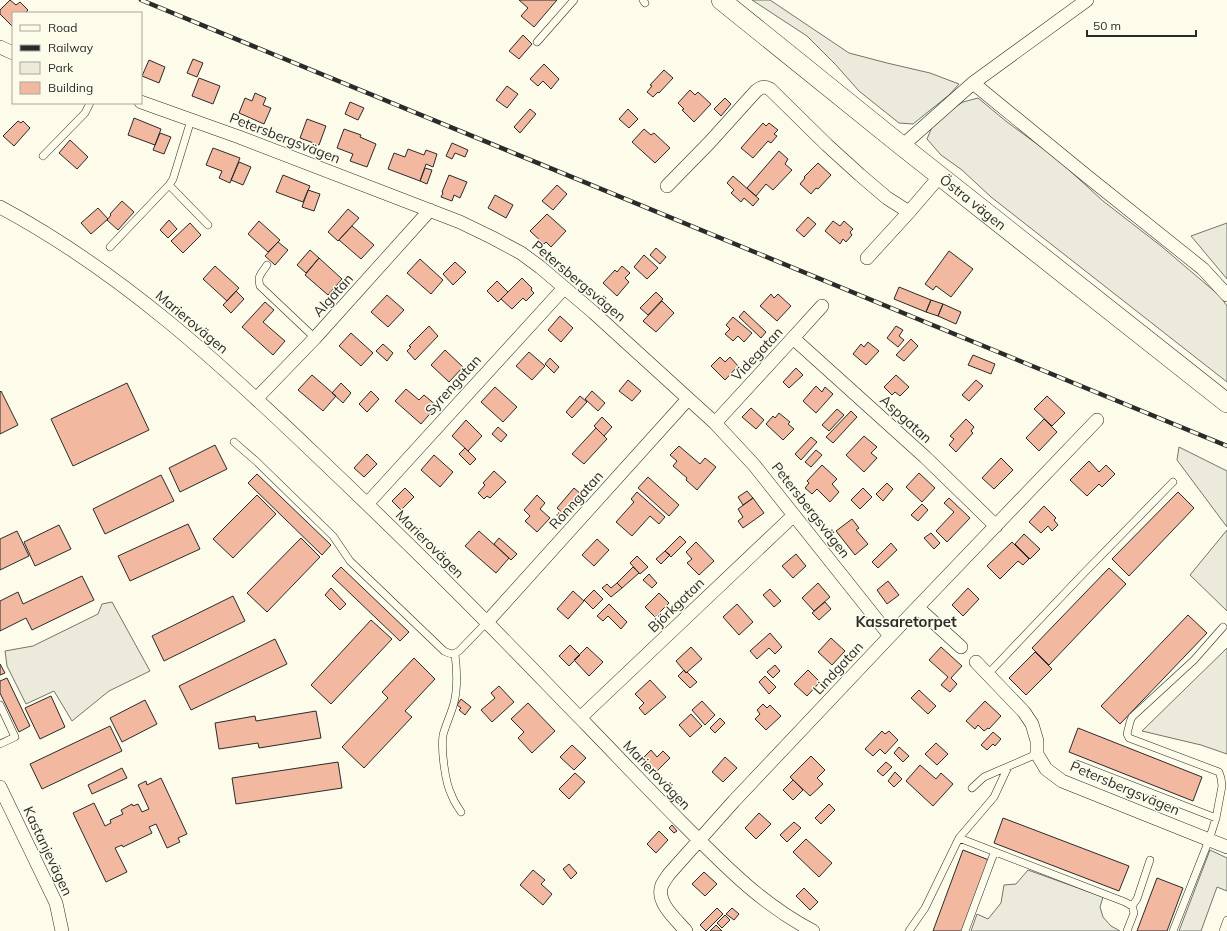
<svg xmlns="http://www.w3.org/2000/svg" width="1227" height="931" font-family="Mulish,sans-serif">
  <rect width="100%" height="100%" fill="#fdfbea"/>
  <path fill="#ecebdb" stroke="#74746e" d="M752,0H770L849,53L887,63L930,73L959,84L949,95L913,124L899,123L859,91L835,64L807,36Z
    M978,98L1007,122L1056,158L1103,201L1161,246L1220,296L1227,306V382L991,197L962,170L941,155L927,139L935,120L963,102Z
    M1227,223V279L1191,236Z
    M1179,447L1227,471V527L1177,460Z
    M1227,530V611L1190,575Z
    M112,602L150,671L109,691L72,721L54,691L26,704L7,666L5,651L33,646L98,614L102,604Z
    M1227,648V754L1201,745L1142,731Z
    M1210,850L1227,858V891L1217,887L1201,931H1179Z
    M1028,870L1103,897L1100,907L1103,917L1111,926L1120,931H971L977,914L988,919L1001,903L1004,885L1016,884Z"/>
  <path fill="#f2b8a0" stroke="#2b2b2b" d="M10,0L16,5L20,2L28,10L25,13H13V27L0,14V10Z
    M519,0H557L534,27L521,16L528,8Z
    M523,35L532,44L519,59L509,51Z
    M193,59L203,63L197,77L187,73Z
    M149,60L165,67L159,83L142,76Z
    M544,64L559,79L551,89L543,81L538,86L530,79Z
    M664,70L673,78L659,93L658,92L653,97L647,92L652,86L650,85Z
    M199,78L220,86L213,104L192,96Z
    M507,86L518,94L507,108L496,100Z
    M690,90L695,95L698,92L711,104L694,122L682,110L684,109L678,103Z
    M255,93L266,98L263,105L271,108L264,124L239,113L245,98L252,101Z
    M725,98L731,104L721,116L714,109Z
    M350,102L364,108L358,120L345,114Z
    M530,109L536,114L520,133L514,127Z
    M628,109L638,119L629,128L619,119Z
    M134,118L161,129L155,145L128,135Z
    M307,119L326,126L319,145L300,138Z
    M18,121L21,123L23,121L30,128L14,146L3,136Z
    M763,123L766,126L769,123L778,130L774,134L777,136L771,143L768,141L753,158L741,148Z
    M344,129L361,135L360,137L376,144L367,167L350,161L353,154L337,148Z
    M644,129L651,135L654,133L670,148L655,163L632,142Z
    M160,133L171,137L164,154L153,150Z
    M70,140L88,157L77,169L59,153Z
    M452,143L468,150L465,157L455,153L452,159L446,156Z
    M213,148L240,158L230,183L219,178L222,171L206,165Z
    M408,149L424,155L426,150L437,154L433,167L426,164L420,181L388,169L394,153L405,157Z
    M779,151L788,159L785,164L792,170L773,190L766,184L756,196L747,188Z
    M239,162L251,167L243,185L231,180Z
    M818,163L831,175L818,189L816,188L811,194L800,184L805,178L804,177Z
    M425,168L432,170L427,184L420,181Z
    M283,175L310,186L303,202L276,192Z
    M449,175L467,182L460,198L454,195L452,201L441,197L443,193L442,192Z
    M733,176L759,199L753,206L744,198L741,202L731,193L734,190L727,183Z
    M557,185L567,194L553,210L542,201Z
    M308,190L320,194L314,211L302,207Z
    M495,195L513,205L506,218L488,208Z
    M122,201L134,212L118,230L107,220L111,215L110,214Z
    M98,208L108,219L91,234L81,223Z
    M348,209L359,218L338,241L328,232Z
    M547,214L566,231L551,247L546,242L544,244L530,231Z
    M808,217L816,224L804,237L796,230Z
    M169,220L177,229L168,238L160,230Z
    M259,221L280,240L268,252L248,234Z
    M833,221L840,226L844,221L853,229L850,232L852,235L846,242L843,239L840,244L825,231Z
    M190,223L201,235L183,253L171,241Z
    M352,226L374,245L361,259L339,240Z
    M278,242L288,250L275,265L265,256Z
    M656,248L666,257L660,264L650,255Z
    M310,250L319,258L306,273L297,265Z
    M949,251L973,269L951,297L936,286L933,290L925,284Z
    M644,255L658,268L647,279L634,267Z
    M319,258L342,279L328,295L305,275Z
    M420,259L443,280L431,294L407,273Z
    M455,262L466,272L453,285L443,274Z
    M215,266L239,288L227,301L203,279Z
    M622,266L630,273L625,278L629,282L617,296L603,283L615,270L617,272Z
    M522,278L532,288L531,290L534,293L526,301L523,298L512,309L501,299Z
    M497,281L508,292L498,302L487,291Z
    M899,287L931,300L926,312L894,299Z
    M236,291L244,299L231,313L223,305Z
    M656,292L663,299L648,315L640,308Z
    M771,294L774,298L778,294L791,306L777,321L760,306Z
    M387,295L404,310L388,327L371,312Z
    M931,300L943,304L938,316L926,312Z
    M662,301L674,313L656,332L643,321Z
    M265,302L274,310L263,322L285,341L273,355L242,327Z
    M943,304L961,312L956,324L938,316Z
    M744,311L766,332L761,338L739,317Z
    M560,316L573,328L561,342L548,330Z
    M733,317L752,333L744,342L738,336L733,341L725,334L730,329L726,325Z
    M429,326L438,336L415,360L407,351L411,347L409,346Z
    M896,326L903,330L899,336L904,340L898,347L887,338Z
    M351,333L373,353L361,366L339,346Z
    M911,339L918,346L904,361L896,355Z
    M868,342L879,351L866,365L853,354L861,344L864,347Z
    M383,344L393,353L387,361L376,351Z
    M445,350L463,367L449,382L431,365Z
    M529,352L545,366L532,380L516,366Z
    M973,355L995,364L991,374L968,365Z
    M720,357L725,362L730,357L738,366L725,380L711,366Z
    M550,358L559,367L554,373L545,364Z
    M796,368L803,375L789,388L783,382Z
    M312,375L336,396L323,411L298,390Z
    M896,375L909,387L900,396L895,392L892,395L884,387Z
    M628,380L641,391L632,401L619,391Z
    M976,380L983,386L969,401L962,395Z
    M127,383L149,430L73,466L51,419Z
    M341,383L351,393L343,403L332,393Z
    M816,386L822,392L825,387L833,394L816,413L803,401Z
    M495,387L517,407L503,422L481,402Z
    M406,389L419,400L424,395L437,406L421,424L395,401Z
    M1,391L18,425L0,434V392Z
    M371,391L379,399L367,412L359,404Z
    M592,391L605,403L598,411L585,399Z
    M580,396L587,402L572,418L566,412Z
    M1047,396L1065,413L1052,426L1034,409Z
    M751,408L764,420L756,429L742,417Z
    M837,409L844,415L829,431L822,425Z
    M851,411L857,417L833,443L826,437Z
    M779,413L790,422L788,424L794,429L783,440L766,424L773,416L775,418Z
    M602,417L612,427L604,436L594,426Z
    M966,419L974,427L971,431L973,433L956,452L949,445L954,439L950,436Z
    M1044,419L1057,432L1039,451L1026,438Z
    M466,420L482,436L468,451L452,436Z
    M498,427L507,435L501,442L492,434Z
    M596,428L607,439L584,464L572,454Z
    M864,436L877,447L871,453L877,458L864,472L846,455Z
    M811,437L817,442L801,460L795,454Z
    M215,445L227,469L180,492L169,468Z
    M679,446L700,464L705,458L716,467L697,490L686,480L687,478L673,466L677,461L670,455Z
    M465,448L476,459L470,465L459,454Z
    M816,450L822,455L811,467L805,462Z
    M367,454L377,464L364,477L354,468Z
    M434,455L453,472L440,487L421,470Z
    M1001,458L1013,470L994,489L982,478Z
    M1089,461L1099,472L1106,465L1115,474L1102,487L1099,484L1087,496L1070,480Z
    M822,465L837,479L832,484L839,492L830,502L817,489L812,494L805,488L809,483L807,481Z
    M494,471L506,482L490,498L487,496L484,499L478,493L485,485L483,483Z
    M919,473L935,488L922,502L906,487Z
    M257,474L331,545L322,555L248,483Z
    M161,475L174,501L105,534L93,509Z
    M648,477L679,505L669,516L638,488Z
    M887,483L893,489L883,501L876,494Z
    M405,488L414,497L401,510L392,501Z
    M574,488L582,495L565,515L557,508Z
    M863,488L872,497L860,509L851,500Z
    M747,491L753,498L743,505L738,497Z
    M637,492L665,517L659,524L650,516L632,536L616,522L634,502L631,499Z
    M1178,492L1194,508L1129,576L1112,559Z
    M257,495L276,514L233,558L213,539Z
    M537,495L545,503L540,509L550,518L537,532L525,521L530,516L524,510Z
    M753,498L764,513L743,528L738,521L743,517L738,509Z
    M949,498L970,518L947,542L936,531L954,512L944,503Z
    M922,504L928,510L918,521L911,515Z
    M1044,506L1056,518L1054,520L1058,525L1052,531L1048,526L1041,533L1029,522Z
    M852,519L859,528L856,530L868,544L855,555L836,531Z
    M188,524L200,549L130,581L118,556Z
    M59,525L71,549L35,566L24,542Z
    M17,531L29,556L0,570V539Z
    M479,531L509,558L496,573L465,546Z
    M931,533L940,543L934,549L924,538Z
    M1024,534L1040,549L1030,559L1015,544Z
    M680,536L686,542L671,557L665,551Z
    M301,538L320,557L267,612L247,593Z
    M499,538L517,554L511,560L494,544Z
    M597,539L609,550L594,566L582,555Z
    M696,542L714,561L699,575L687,563L692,559L686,552Z
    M1012,542L1029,559L1023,565L1018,561L1000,579L987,566Z
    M891,543L897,550L878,568L872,562Z
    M665,551L670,555L661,564L656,559Z
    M796,554L806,566L793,578L782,566Z
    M637,556L648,567L640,574L630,563Z
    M341,567L409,632L400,641L332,576Z
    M633,567L639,573L622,588L617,583Z
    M1109,568L1126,584L1049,665L1032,648Z
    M649,574L657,583L652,588L643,580Z
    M82,576L94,600L32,630L26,618L0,631V601L18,592L23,604Z
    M888,581L899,595L887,604L877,590Z
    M617,583L622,588L611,597L602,588L607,584L611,588Z
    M818,583L830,597L814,611L802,598Z
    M331,588L346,604L340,610L325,595Z
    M968,588L979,599L963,616L952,605Z
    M770,589L781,601L774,607L763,595Z
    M594,590L603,599L593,609L584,600Z
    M573,591L584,601L568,619L557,609Z
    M659,593L669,603L655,617L645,607Z
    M233,596L245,621L164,661L152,636Z
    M825,602L831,609L819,620L812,613Z
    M609,604L627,622L621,629L608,616L603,621L597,616Z
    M737,604L753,622L739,635L723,617Z
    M1188,615L1207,633L1120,724L1101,706Z
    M371,620L392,639L331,704L311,685Z
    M770,633L782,647L775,654L769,648L757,659L750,651Z
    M831,638L845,651L832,665L818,652Z
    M275,639L287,664L191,710L179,686Z
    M570,645L580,655L569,666L559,656Z
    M587,647L603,662L589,676L574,660Z
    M691,647L702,659L686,673L676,661Z
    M941,647L962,666L951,678L957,684L950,692L941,685L948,677L929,660Z
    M1035,652L1052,669L1026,695L1009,678Z
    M414,658L435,679L405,711L412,717L364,768L342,747L388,698L382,692Z
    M0,664L5,673L0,675Z
    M775,665L780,671L773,678L767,672Z
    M684,670L686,673L687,672L697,682L690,688L678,676Z
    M808,670L820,682L807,696L794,684Z
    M765,676L776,687L769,694L759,682Z
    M7,678L30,726L19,732L0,693V681Z
    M650,680L666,697L645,715L639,708L644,703L635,694Z
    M499,686L514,702L492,722L481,710L495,698L491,693Z
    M919,690L936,706L928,714L911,698Z
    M51,696L65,727L40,739L25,708Z
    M461,699L471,707L465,715L459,710L461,708L457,705Z
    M145,700L157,724L122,742L110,718Z
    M702,701L715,715L705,725L692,710Z
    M985,701L1001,716L989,729L988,728L984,731L978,725L975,729L966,721Z
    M528,703L555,731L532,753L518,738L524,732L511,719Z
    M763,704L767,708L770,705L781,716L766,730L755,719L760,714L757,710Z
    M316,711L321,738L259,748L258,743L219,749L215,723L255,716L256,721Z
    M691,714L702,726L690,737L679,725Z
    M720,718L725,723L715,733L710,728Z
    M110,726L122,751L42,789L30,764Z
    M1078,728L1202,777L1193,801L1069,752Z
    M882,731L885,734L889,731L898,740L885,754L880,749L873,756L865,749Z
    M993,732L1001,739L995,746L993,744L987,750L981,745Z
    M936,743L948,754L937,765L925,754Z
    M572,745L586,758L574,770L560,757Z
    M899,747L909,756L903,762L894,753Z
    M651,750L657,757L663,751L670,758L656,772L643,758Z
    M811,756L825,770L817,778L823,784L810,796L790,777Z
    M725,757L737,768L723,782L712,772Z
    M338,762L342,788L236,804L232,778Z
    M886,762L892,767L883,776L877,771Z
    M920,765L936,779L941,773L953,784L933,806L906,781Z
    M122,768L127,778L92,794L88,785Z
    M895,772L902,779L894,787L888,781Z
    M575,773L585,782L569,799L559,789Z
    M161,778L187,834L178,838L180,842L167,848L156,824L149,827L152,833L123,847L122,845L115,848L127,872L106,882L73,813L94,803L105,826L111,823L110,820L123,814L121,810L132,804L133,806L138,804L142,812L149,809L138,785L146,781L147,785Z
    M793,780L803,790L793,800L783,790Z
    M669,794L674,800L672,802L666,797Z
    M829,804L835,810L821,824L815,818Z
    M759,813L771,824L756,839L745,828Z
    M1003,818L1129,866L1119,891L994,843Z
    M794,822L801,828L787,842L780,835Z
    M672,825L677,831L674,833L669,828Z
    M659,831L668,840L656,853L647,844Z
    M806,839L832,863L819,877L793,852Z
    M963,850L989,860L962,931H933Z
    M569,864L577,873L571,879L563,869Z
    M533,870L545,880L541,884L552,894L543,905L520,885Z
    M704,872L717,884L705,896L692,884Z
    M1157,878L1183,888L1167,931H1137Z
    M804,888L818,902L810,910L796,896Z
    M717,908L723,914L706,931L700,925Z
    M732,908L739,914L734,920L726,914Z
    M725,915L730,920L722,928L717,923Z
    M716,925L722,931H710Z"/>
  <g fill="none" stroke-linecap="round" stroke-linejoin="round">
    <defs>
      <path id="lane" d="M643,0L645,3
        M537,42L574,0
        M43,156L85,113L90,103
        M169,185L208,225
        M110,247L169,185L173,179L191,120
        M267,265C261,274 257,276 260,286L315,338
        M234,442L256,461L333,536L350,561L444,651C450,654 453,655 459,651L487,622
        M455,654C457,670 458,687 454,703C451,714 446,724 443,735C441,750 445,783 452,796C454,802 458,807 461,812
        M988,674L1083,574L1173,482
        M0,705L15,737L0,744
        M1077,764L1216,818
        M972,788L984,777L1037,754
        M959,838L1125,902L1132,906L1137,899L1150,860
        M909,931L925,908L959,838L994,797L1008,767
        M965,931L994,853
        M1127,931L1134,913L1132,906
        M1173,931L1209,840L1216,818L1222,786L1221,778L1219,772L1129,738L1127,734L1130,722L1132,717L1194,660L1223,627
        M1223,931L1227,920"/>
      <path id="street" d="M0,47L13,53
        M973,83L1088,177L1203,269L1227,295
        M141,102L239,137L460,222L493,238L521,253L540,267L593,312L715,423L754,465L890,636
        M902,146L973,83L1087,0
        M667,186L710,142L756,91C761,87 764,86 770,89L827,145L860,175L887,198L909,212
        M0,207C120,271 221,364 318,457C383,519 448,582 510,646C536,672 561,699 587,725C619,758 650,791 682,823C723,864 761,904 813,931
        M867,258L909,212L940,176
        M793,338L925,457L996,526
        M257,398L315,338L430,210
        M715,423L793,338L822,306
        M367,504L564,288
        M918,608L961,647
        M487,622L688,399
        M976,662L1024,712L1032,724L1037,741V754L1046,769L1062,781L1227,847
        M580,718L794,515
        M0,787L56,903L62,931
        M686,931C676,919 655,902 662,885C664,881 667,877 669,874L734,801L890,636L1097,420"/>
      <g id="secondary">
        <path id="s1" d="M721,0L902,146L1227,403"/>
      </g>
    </defs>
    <use href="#lane" stroke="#2b2b2b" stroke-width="8"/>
    <use href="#street" stroke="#2b2b2b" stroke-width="14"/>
    <use href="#secondary" stroke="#2b2b2b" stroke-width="20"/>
    <use href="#lane" stroke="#fdfbea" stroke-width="7"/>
    <use href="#street" stroke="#fdfbea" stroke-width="13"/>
    <use href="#secondary" stroke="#fdfbea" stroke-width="19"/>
    <defs>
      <path id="rail" d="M141,0L1227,446"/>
    </defs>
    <use href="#rail" stroke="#2b2b2b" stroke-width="4.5"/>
    <use href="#rail" stroke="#fdfbea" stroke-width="3" stroke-dasharray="9" stroke-linecap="butt"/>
  </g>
  <g text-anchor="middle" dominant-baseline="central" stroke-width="3" stroke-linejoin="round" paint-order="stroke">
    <g font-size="14" fill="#2b2b2b" stroke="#fdfbea">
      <text transform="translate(285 138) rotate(21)">Petersbergsvägen</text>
      <text stroke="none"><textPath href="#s1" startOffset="323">Östra vägen</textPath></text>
      <text transform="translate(579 281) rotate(40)">Petersbergsvägen</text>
      <text transform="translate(333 295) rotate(-48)">Algatan</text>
      <text transform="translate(192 322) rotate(40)">Marierovägen</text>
      <text transform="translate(757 354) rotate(-47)">Videgatan</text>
      <text transform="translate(453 385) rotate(-48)">Syrengatan</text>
      <text transform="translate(906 419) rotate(42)">Aspgatan</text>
      <text transform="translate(576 500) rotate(-48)">Rönngatan</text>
      <text transform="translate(811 510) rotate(52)">Petersbergsvägen</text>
      <text transform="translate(430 544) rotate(45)">Marierovägen</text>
      <text transform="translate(676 605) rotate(-44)">Björkgatan</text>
      <text transform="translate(838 668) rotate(-47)">Lindgatan</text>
      <text transform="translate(657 775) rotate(46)">Marierovägen</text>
      <text transform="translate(1125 788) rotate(23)">Petersbergsvägen</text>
      <text transform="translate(48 851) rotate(65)">Kastanjevägen</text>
    </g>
    <g font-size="15" font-weight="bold" fill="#2b2b2b" stroke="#fdfbea">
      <text x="906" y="621">Kassaretorpet</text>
    </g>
  </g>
  <rect x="12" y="12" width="130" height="92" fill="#fdfbea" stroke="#a9a89e"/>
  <rect x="20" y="25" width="20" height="6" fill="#fdfbea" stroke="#a9a89e"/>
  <text x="48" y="32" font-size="12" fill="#2b2b2b">Road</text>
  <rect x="20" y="45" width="20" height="6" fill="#2b2b2b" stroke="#a9a89e"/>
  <text x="48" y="52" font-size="12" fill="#2b2b2b">Railway</text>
  <rect x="20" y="62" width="20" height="12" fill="#ecebdb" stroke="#a9a89e"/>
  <text x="48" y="72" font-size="12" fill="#2b2b2b">Park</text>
  <rect x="20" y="82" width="20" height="12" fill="#f2b8a0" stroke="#a9a89e"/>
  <text x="48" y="92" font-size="12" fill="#2b2b2b">Building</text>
  <path d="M1087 30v6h109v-6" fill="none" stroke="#2b2b2b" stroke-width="2"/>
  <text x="1093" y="30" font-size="12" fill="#2b2b2b" stroke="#fdfbea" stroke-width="3" paint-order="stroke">50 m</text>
</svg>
